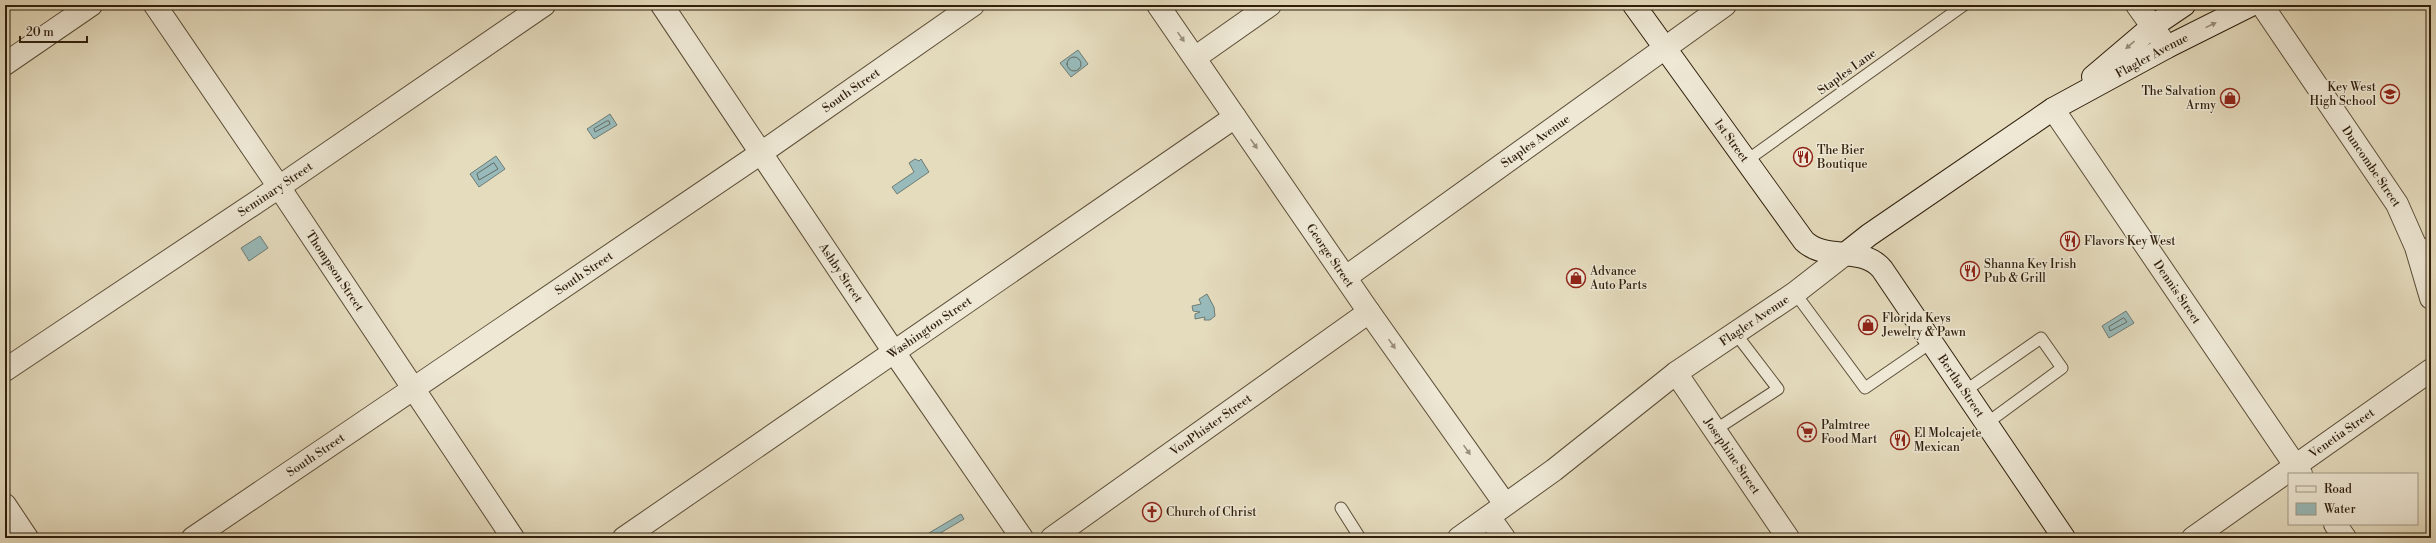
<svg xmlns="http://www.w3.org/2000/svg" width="2436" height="543" font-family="'Libre Bodoni',serif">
  <rect width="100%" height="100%" fill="#e5dcbe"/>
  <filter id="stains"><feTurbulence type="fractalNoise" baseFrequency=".005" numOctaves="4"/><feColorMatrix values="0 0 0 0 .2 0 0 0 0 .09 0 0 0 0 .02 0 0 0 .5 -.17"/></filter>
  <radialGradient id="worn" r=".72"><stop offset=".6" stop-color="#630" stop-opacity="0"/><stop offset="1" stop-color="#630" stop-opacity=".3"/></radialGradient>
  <path fill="#98baba" stroke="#6e7c74" d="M1078,50L1088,64L1071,77L1060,63Z
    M610,114L617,125L594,139L587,129Z
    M496,156L505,169L479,187L470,174Z
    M915,159L919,161L921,159L929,172L897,194L892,187L914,172L909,163Z
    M260,236L268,248L249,261L241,248Z
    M1207,294L1214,307L1215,316L1210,320H1204L1205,317L1195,319V314L1200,312L1193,311L1192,306L1201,304L1199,299Z
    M2126,311L2134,323L2109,338L2102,326Z
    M961,514L964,519L932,538L929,533Z"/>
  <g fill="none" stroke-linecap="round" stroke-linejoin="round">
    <path stroke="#646c63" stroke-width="1" d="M1067 64a7 7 0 1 1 14 0a7 7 0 1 1-14 0Z
      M607,121H609L610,124L595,132L594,129Z
      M494,163L498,169L479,180L477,174Z
      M2124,318L2127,322L2110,331L2109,327Z"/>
    <defs>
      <path id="service" d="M1746,161L1964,5
        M2416,247L2431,243
        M1795,293L1865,388L1932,342
        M1965,391L2041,338L2062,368L1987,423
        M1715,430L1778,389L1736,334
        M1341,508L1360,538"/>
      <g id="minor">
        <path id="s1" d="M155,5L279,187L513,538"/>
        <path id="s2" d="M662,5L894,352L1022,538"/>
        <path d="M2137,5L2167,47"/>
        <path id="s3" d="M2262,5L2397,204L2416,247L2431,298"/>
        <path d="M1196,57L1270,5"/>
        <path id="s4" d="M2053,109L2301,474"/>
        <path id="s5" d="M1346,277L1725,5"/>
        <path id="s6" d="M5,370L279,187L544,5"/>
        <path id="s7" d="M1676,373L1788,538"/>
        <path d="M5,505L27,538"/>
        <path d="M1489,517L1504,538"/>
        <path d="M2335,524L2345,538"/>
        <path id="s8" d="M193,538L761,153L973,5"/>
        <path id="s9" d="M624,538L1235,117"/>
        <path id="s10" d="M1052,538L1369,312"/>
        <path id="s11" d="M2193,538L2431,370"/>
      </g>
      <g id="tertiary">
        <path id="s12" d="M1158,5L1369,312L1505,504"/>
        <path d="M5,64L91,5"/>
        <path id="s13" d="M1459,538L1554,470L1676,373L1795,293L1845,254"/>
      </g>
      <g id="secondary">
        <path id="s14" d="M1634,5L1804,241C1826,262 1862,245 1882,269L2064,538"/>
        <path d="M2093,77L2153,26L2184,5"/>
        <path id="s15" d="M1845,254L1869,235L2053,109L2167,47L2251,5"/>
      </g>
    </defs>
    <use href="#service" stroke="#5c4e38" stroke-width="13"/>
    <use href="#minor" stroke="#5c4e38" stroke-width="24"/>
    <use href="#tertiary" stroke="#5c4e38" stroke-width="24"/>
    <use href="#secondary" stroke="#2f1f0c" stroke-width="24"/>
    <use href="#service" stroke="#eee8d5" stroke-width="11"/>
    <use href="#minor" stroke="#eee8d5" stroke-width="22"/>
    <use href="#tertiary" stroke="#eee8d5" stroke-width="22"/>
    <use href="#secondary" stroke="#eee8d5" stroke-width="22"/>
  </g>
  <defs><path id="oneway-solid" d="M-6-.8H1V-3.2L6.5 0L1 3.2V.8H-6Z"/></defs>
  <g fill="#988e7b">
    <use href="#oneway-solid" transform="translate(2211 25) rotate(-26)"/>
    <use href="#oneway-solid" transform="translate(1181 37) rotate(55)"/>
    <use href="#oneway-solid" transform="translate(2130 45) rotate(140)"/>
    <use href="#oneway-solid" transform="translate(1254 144) rotate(55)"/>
    <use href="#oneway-solid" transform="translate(1392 344) rotate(55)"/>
    <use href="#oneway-solid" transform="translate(1467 450) rotate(55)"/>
  </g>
  <defs>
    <symbol id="school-ring" viewBox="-11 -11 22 22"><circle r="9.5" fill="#eee8d5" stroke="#8f2418" stroke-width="1.5"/><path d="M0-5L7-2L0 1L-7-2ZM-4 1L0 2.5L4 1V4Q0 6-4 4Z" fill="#8f2418"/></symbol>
    <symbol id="shop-ring" viewBox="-11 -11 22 22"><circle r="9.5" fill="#eee8d5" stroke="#8f2418" stroke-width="1.5"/><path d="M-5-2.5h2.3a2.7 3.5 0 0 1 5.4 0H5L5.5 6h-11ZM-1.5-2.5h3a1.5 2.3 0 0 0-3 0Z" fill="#8f2418"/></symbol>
    <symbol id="restaurant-ring" viewBox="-11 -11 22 22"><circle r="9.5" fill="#eee8d5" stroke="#8f2418" stroke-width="1.5"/><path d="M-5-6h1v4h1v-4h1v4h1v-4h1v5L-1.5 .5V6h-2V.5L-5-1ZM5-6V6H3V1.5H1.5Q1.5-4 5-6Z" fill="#8f2418"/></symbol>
    <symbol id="supermarket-ring" viewBox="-11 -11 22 22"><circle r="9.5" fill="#eee8d5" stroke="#8f2418" stroke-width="1.5"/><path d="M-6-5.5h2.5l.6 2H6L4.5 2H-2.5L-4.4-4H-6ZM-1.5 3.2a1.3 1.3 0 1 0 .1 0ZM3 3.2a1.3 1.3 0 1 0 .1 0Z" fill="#8f2418"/></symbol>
    <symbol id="church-ring" viewBox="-11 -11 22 22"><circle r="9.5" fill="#eee8d5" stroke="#8f2418" stroke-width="1.5"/><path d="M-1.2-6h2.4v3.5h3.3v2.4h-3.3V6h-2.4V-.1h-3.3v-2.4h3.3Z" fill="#8f2418"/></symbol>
  </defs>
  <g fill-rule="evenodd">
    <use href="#school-ring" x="2379" y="83" width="22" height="22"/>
    <use href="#shop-ring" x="2219" y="87" width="22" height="22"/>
    <use href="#restaurant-ring" x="1792" y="146" width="22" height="22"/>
    <use href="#restaurant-ring" x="2059" y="230" width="22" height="22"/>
    <use href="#restaurant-ring" x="1959" y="260" width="22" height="22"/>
    <use href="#shop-ring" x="1565" y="267" width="22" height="22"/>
    <use href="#shop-ring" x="1857" y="314" width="22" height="22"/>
    <use href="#supermarket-ring" x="1796" y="421" width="22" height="22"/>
    <use href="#restaurant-ring" x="1889" y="429" width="22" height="22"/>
    <use href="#church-ring" x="1141" y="501" width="22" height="22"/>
  </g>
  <g text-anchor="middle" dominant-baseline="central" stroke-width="3" stroke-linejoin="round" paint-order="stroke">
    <g font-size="12" fill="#2f1f0c" stroke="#eee8d5">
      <text stroke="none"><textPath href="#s15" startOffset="366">Flagler Avenue</textPath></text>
      <text transform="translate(1847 72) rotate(-36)">Staples Lane</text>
      <text stroke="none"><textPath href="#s8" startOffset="796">South Street</textPath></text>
      <text stroke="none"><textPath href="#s5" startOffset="233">Staples Avenue</textPath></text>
      <text stroke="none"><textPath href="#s14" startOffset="167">1st Street</textPath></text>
      <text stroke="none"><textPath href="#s3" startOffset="195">Duncombe Street</textPath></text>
      <text stroke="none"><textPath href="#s6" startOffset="325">Seminary Street</textPath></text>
      <text stroke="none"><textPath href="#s12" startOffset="304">George Street</textPath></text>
      <text stroke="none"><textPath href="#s1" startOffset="321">Thompson Street</textPath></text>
      <text stroke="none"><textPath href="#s2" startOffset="322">Ashby Street</textPath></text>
      <text stroke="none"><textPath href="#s8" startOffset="472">South Street</textPath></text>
      <text stroke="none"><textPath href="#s4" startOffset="221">Dennis Street</textPath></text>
      <text stroke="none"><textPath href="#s13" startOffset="367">Flagler Avenue</textPath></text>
      <text stroke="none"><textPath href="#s9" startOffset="371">Washington Street</textPath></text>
      <text stroke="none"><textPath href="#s14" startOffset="517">Bertha Street</textPath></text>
      <text stroke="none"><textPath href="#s10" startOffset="195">VonPhister Street</textPath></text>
      <text stroke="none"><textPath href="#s11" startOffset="182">Venetia Street</textPath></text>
      <text stroke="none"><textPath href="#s8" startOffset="148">South Street</textPath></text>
      <text stroke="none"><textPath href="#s7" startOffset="100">Josephine Street</textPath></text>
    </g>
    <g font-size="12" fill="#2f1f0c" stroke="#eee8d5" text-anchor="start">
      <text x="2376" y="87" text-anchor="end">Key West<tspan x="2376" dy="14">High School</tspan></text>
      <text x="2216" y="91" text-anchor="end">The Salvation<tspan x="2216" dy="14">Army</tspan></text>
      <text x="1817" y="150">The Bier<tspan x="1817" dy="14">Boutique</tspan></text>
      <text x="2084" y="241">Flavors Key West</text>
      <text x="1984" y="264">Shanna Key Irish<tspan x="1984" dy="14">Pub &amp; Grill</tspan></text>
      <text x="1590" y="271">Advance<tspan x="1590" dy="14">Auto Parts</tspan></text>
      <text x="1882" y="318">Florida Keys<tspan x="1882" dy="14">Jewelry &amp; Pawn</tspan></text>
      <text x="1821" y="425">Palmtree<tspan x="1821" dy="14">Food Mart</tspan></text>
      <text x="1914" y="433">El Molcajete<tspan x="1914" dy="14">Mexican</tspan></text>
      <text x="1166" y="512">Church of Christ</text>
    </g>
  </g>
  <rect width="2436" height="543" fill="none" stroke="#e5dcbe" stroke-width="20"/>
  <rect x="6" y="6" width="2424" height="531" fill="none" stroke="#2f1f0c" stroke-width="2"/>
  <rect x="10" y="10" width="2416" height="523" fill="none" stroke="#2f1f0c"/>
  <rect x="2288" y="473" width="130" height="52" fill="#eee8d5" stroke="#a29885"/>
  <rect x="2296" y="486" width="20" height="6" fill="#eee8d5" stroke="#a29885"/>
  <text x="2324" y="493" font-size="12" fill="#2f1f0c">Road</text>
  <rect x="2296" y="503" width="20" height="12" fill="#98baba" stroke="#a29885"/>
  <text x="2324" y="513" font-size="12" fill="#2f1f0c">Water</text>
  <path d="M20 36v6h67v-6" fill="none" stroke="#2f1f0c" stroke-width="2"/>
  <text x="26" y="36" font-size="12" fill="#2f1f0c" stroke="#eee8d5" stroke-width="3" paint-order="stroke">20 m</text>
  <rect width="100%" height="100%" filter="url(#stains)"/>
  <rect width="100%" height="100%" fill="url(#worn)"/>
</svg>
